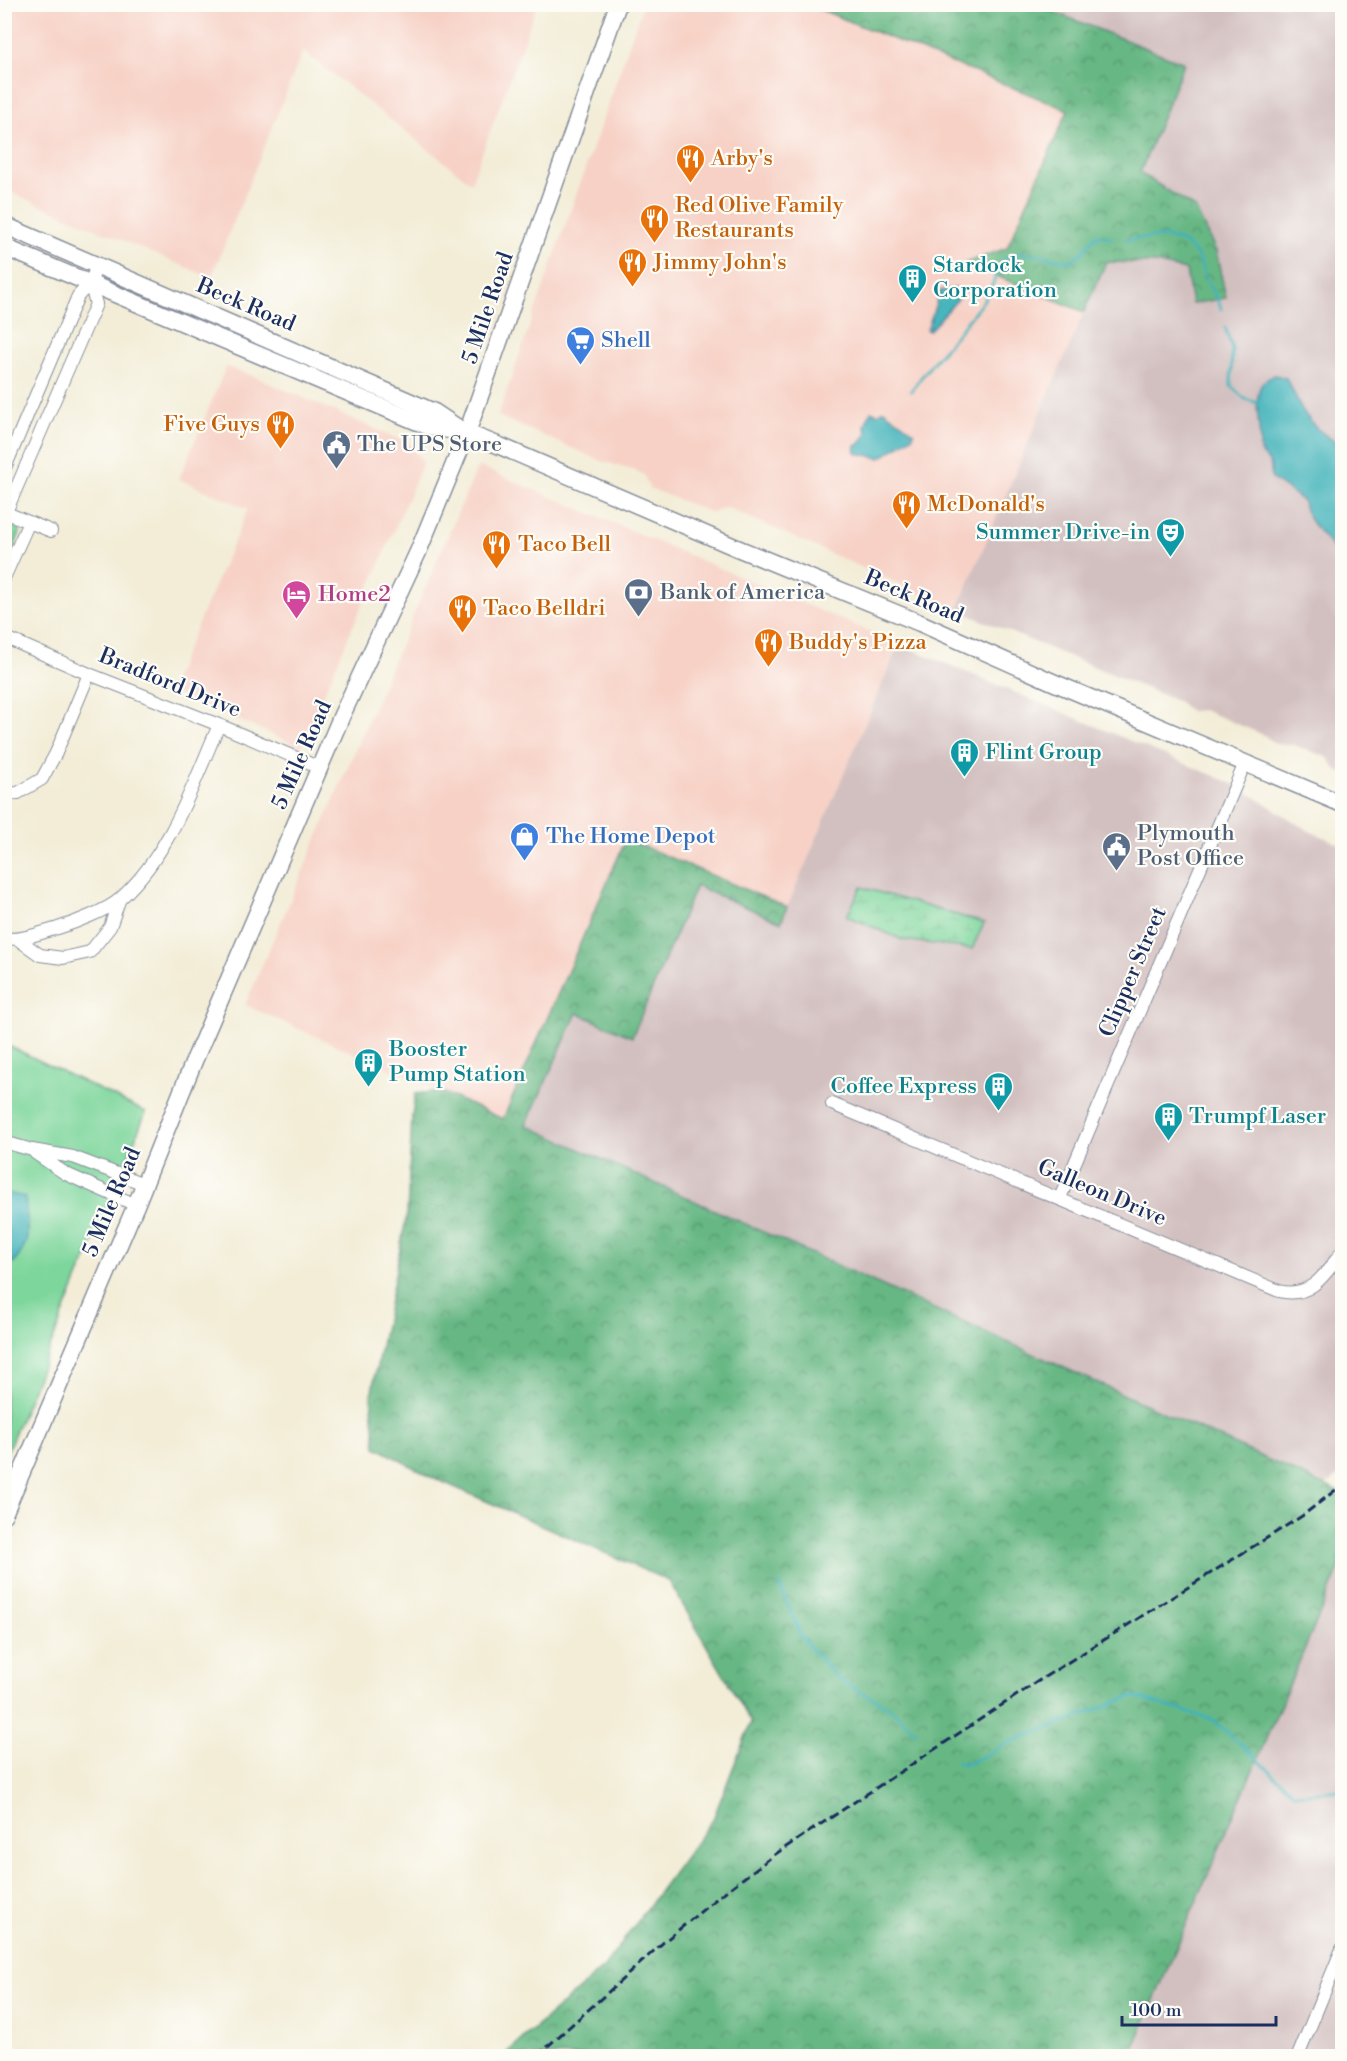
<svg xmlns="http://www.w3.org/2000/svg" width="1347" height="2061" font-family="'Libre Bodoni',serif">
  <defs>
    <pattern id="forest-crowns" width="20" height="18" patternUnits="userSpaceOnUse" patternTransform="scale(1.5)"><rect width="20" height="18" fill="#66b783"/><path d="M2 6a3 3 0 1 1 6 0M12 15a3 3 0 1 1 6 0" fill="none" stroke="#53956e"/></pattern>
    <pattern id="wetland-marsh" width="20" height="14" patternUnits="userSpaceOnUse" patternTransform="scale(1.5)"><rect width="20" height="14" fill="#7dd69b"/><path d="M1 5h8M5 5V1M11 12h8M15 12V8" fill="none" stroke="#6bb888"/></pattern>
  </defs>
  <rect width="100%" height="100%" fill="#fdfcf7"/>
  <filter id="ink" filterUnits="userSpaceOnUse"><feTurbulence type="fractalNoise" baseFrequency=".0167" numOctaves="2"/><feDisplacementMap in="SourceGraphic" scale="12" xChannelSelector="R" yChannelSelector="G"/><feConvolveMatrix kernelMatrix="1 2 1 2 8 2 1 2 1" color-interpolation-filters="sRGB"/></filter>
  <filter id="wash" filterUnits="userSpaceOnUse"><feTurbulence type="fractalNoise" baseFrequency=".008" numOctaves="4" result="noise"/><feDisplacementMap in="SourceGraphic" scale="24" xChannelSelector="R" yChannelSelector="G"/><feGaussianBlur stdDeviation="1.35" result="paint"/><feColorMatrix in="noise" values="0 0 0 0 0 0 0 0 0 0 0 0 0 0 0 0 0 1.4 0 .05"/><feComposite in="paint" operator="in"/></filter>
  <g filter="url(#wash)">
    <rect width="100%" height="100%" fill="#f3edd7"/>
    <path fill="#f7d1c6" d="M5,4H537V5L471,183L303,51L211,278L5,190Z
      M643,5H809L1068,110L1007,248L966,264L1084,312L957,610L726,507L712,513L649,488L644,475L633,469L604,462L498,416Z
      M226,367L246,373L410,444L423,463L301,747L169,690L248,509L179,479Z
      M478,466L899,644L781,922L619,856L503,1119L245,1005Z"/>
    <path fill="#d2bfbf" d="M1036,5H1342V773L1338,772L1327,757L1293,745L1275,744L1264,735L1203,710L1190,711L1179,702L957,610L1105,262L1184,64Z
      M899,644L1236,785L1309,831L1342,845V1473L1326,1485L526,1125L577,1013L632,1037L696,886L781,922Z
      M1342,1562V2056H1130Z"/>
    <path fill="#7dd69b" stroke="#4c827c" stroke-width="1.5" d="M5,518L17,524L20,533L5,569Z
      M5,1044L146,1112L5,1457Z"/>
    <path fill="url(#forest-crowns)" stroke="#407370" stroke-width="1.5" d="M809,5H1036L1184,63L1140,173L1195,208L1216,251L1226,298L1192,304L1186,270L1155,263L1106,262L1084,312L965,263L1007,248L1068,110Z
      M626,839L787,907L781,922L696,886L632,1037L577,1013L526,1125L1342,1493V1562L1130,2056H503L604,1967L713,1819L751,1722L669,1581L429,1476L376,1447L371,1396L407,1214L412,1116L415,1094L440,1091L503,1119Z"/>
    <path fill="url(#wetland-marsh)" stroke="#4c827c" stroke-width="1.5" d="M861,887L984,923L972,949L903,940L847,916Z"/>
    <path fill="#41b2ba" stroke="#2e708c" stroke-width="1.5" d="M956,288L959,289L958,299L929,331L927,330L940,291Z
      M1275,375L1286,378L1304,413L1316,428L1342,447V565C1334,541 1305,525 1303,501L1271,478C1272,459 1269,464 1260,451C1262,432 1251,398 1263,382C1266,379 1271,377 1275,375Z
      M884,410L914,432L913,436L881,458L856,453L855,446L860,444L867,432L865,425L871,411L878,414Z
      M4,1192L25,1197C27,1224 33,1243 13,1263L5,1259Z"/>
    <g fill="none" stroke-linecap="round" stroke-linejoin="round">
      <path stroke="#41b2ba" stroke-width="3" d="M1126,240C1153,237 1182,231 1198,257C1202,264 1203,272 1206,279C1211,290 1218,297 1221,309
        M1225,327L1232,348L1231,386L1245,399L1261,404
        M911,391C935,357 965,328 988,294C995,283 998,259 1011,255C1030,249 1051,260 1070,261L1081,254L1096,235L1112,238
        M779,1584L802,1638L839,1680L889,1707L916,1732
        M956,1762L965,1765L1013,1741L1132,1696L1214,1720L1295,1794L1341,1790"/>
    </g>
  </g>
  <g filter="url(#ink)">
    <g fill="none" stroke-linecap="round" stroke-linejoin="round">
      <defs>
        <path id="street" d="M4,470L78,296L90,283L97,266
          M4,512L51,531
          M6,512L96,304L90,283
          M4,578L29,522
          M4,637L89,674L219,725L320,768
          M4,794L18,793L42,779L56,753L89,674
          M4,939C24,940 40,933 58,928C74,923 108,910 120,899C171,853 192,786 219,725
          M19,940L40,955L63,958L90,952L110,927L119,901
          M832,1104L1279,1291C1311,1299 1325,1274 1342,1252
          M4,1142L32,1150L73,1157L144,1184
          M35,1153L66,1174L136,1205
          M1060,1198L1245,763
          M1298,2056L1342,1949"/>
        <path id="secondary" d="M4,225L434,412L458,428
          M4,247L427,426L467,433L500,446L737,548L920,623L1055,683L1342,804
          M4,1514L136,1205L194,1061L342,715L418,552L467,433L618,4"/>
      </defs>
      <use href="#street" stroke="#878e9a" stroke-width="14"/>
      <use href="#secondary" stroke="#878e9a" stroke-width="19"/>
      <use href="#street" stroke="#fff" stroke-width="12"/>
      <use href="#secondary" stroke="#fff" stroke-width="16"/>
      <path stroke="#1b2f5e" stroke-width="3" stroke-dasharray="9 4.5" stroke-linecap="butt" d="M537,2056L665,1941L722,1894L777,1853L1043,1678L1302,1516L1342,1485"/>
    </g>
  </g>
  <defs>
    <symbol id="restaurant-pin" viewBox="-11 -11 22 30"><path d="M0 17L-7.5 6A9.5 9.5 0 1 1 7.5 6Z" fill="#e8710a" stroke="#fdfcf7"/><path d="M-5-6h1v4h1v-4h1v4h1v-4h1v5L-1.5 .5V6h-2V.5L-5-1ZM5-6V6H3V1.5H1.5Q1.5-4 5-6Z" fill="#fff"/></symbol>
    <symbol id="building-pin" viewBox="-11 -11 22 30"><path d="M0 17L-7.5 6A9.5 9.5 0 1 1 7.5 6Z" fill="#0f9aa8" stroke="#fdfcf7"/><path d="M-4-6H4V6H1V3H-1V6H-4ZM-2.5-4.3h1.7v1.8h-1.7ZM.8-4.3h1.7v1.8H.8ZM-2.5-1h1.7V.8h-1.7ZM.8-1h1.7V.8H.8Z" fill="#fff"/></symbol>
    <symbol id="supermarket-pin" viewBox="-11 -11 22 30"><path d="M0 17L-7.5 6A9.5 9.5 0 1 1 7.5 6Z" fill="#3f7fe0" stroke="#fdfcf7"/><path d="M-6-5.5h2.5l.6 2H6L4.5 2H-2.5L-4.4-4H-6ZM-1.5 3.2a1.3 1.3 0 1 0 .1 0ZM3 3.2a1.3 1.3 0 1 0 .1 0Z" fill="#fff"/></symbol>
    <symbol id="civic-pin" viewBox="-11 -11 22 30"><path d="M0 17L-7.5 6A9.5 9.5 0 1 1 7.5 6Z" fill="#5c6f8a" stroke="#fdfcf7"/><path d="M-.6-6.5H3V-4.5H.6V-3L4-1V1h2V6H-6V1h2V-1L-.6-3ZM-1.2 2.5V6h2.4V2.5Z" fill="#fff"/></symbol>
    <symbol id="theatre-pin" viewBox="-11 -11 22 30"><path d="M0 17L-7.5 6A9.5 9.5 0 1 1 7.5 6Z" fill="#0f9aa8" stroke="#fdfcf7"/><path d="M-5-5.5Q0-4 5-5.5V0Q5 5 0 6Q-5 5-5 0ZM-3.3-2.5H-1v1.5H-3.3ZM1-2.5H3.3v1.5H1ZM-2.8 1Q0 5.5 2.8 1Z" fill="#fff"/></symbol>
    <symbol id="bank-pin" viewBox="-11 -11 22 30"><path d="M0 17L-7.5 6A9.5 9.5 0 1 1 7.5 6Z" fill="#5c6f8a" stroke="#fdfcf7"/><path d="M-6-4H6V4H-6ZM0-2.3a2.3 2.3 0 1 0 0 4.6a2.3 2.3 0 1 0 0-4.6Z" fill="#fff"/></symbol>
    <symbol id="hotel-pin" viewBox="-11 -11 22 30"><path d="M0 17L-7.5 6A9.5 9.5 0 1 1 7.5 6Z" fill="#d1479c" stroke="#fdfcf7"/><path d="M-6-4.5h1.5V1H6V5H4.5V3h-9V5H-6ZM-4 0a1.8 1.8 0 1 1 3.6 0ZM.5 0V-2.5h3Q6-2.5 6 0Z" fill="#fff"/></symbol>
    <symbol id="shop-pin" viewBox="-11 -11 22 30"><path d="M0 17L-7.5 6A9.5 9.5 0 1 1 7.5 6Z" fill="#3f7fe0" stroke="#fdfcf7"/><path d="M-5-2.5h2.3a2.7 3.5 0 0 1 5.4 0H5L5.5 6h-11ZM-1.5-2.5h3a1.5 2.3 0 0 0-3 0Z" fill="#fff"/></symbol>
  </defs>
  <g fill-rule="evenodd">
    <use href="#restaurant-pin" x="674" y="142" width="33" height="45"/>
    <use href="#restaurant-pin" x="638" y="202" width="33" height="45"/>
    <use href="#restaurant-pin" x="616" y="246" width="33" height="45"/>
    <use href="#building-pin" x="896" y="262" width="33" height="45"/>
    <use href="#supermarket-pin" x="564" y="324" width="33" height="45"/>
    <use href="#restaurant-pin" x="264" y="408" width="33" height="45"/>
    <use href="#civic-pin" x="320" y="428" width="33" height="45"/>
    <use href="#restaurant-pin" x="890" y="488" width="33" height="45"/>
    <use href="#theatre-pin" x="1154" y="516" width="33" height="45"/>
    <use href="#restaurant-pin" x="480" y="528" width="33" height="45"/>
    <use href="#bank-pin" x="622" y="576" width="33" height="45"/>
    <use href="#hotel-pin" x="280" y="578" width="33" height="45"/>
    <use href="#restaurant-pin" x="446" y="592" width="33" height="45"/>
    <use href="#restaurant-pin" x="752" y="626" width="33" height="45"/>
    <use href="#building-pin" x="948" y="736" width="33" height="45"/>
    <use href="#shop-pin" x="508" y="820" width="33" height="45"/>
    <use href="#civic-pin" x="1100" y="830" width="33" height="45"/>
    <use href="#building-pin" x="352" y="1046" width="33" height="45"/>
    <use href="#building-pin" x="982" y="1070" width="33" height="45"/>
    <use href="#building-pin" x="1152" y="1100" width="33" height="45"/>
  </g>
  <g text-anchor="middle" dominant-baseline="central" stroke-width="4.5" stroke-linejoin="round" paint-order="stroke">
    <g font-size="22" fill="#c56008" stroke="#fdfcf7" text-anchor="start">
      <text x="711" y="158">Arby's</text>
      <text x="675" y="205">Red Olive Family<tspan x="675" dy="25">Restaurants</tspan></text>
      <text x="653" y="262">Jimmy John's</text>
      <text x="260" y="424" text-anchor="end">Five Guys</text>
      <text x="927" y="504">McDonald's</text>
      <text x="518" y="544">Taco Bell</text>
      <text x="483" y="608">Taco Belldri</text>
      <text x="789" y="642">Buddy's Pizza</text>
    </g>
    <g font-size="22" fill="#0d838f" stroke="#fdfcf7" text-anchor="start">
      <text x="933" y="265">Stardock<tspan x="933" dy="25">Corporation</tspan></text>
      <text x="1150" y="532" text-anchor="end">Summer Drive-in</text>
      <text x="985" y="752">Flint Group</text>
      <text x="389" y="1049">Booster<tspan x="389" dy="25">Pump Station</tspan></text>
      <text x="977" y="1086" text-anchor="end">Coffee Express</text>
      <text x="1189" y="1116">Trumpf Laser</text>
    </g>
    <g font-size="22" fill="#1b2f5e" stroke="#fdfcf7">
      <text transform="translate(246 305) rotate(23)">Beck Road</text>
      <text transform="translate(488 308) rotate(-71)">5 Mile Road</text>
      <text transform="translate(914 597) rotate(23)">Beck Road</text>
      <text transform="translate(170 683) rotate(22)">Bradford Drive</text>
      <text transform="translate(302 755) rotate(-66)">5 Mile Road</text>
      <text transform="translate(1133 972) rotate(-67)">Clipper Street</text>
      <text transform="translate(1102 1193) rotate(23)">Galleon Drive</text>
      <text transform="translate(112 1202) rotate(-67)">5 Mile Road</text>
    </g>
    <g font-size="22" fill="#366cbe" stroke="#fdfcf7" text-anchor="start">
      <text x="601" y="340">Shell</text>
      <text x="546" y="836">The Home Depot</text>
    </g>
    <g font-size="22" fill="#4e5e75" stroke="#fdfcf7" text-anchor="start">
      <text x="357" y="444">The UPS Store</text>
      <text x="660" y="592">Bank of America</text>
      <text x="1137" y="833">Plymouth<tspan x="1137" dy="25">Post Office</tspan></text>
    </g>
    <g font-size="22" fill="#b23c85" stroke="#fdfcf7" text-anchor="start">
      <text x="318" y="594">Home2</text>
    </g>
  </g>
  <rect width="1347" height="2061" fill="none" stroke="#fdfcf7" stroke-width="24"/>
  <path d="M1122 2016v9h154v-9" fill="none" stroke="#1b2f5e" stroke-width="3"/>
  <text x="1131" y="2016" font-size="18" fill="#1b2f5e" stroke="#fdfcf7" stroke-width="4.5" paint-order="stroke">100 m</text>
</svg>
